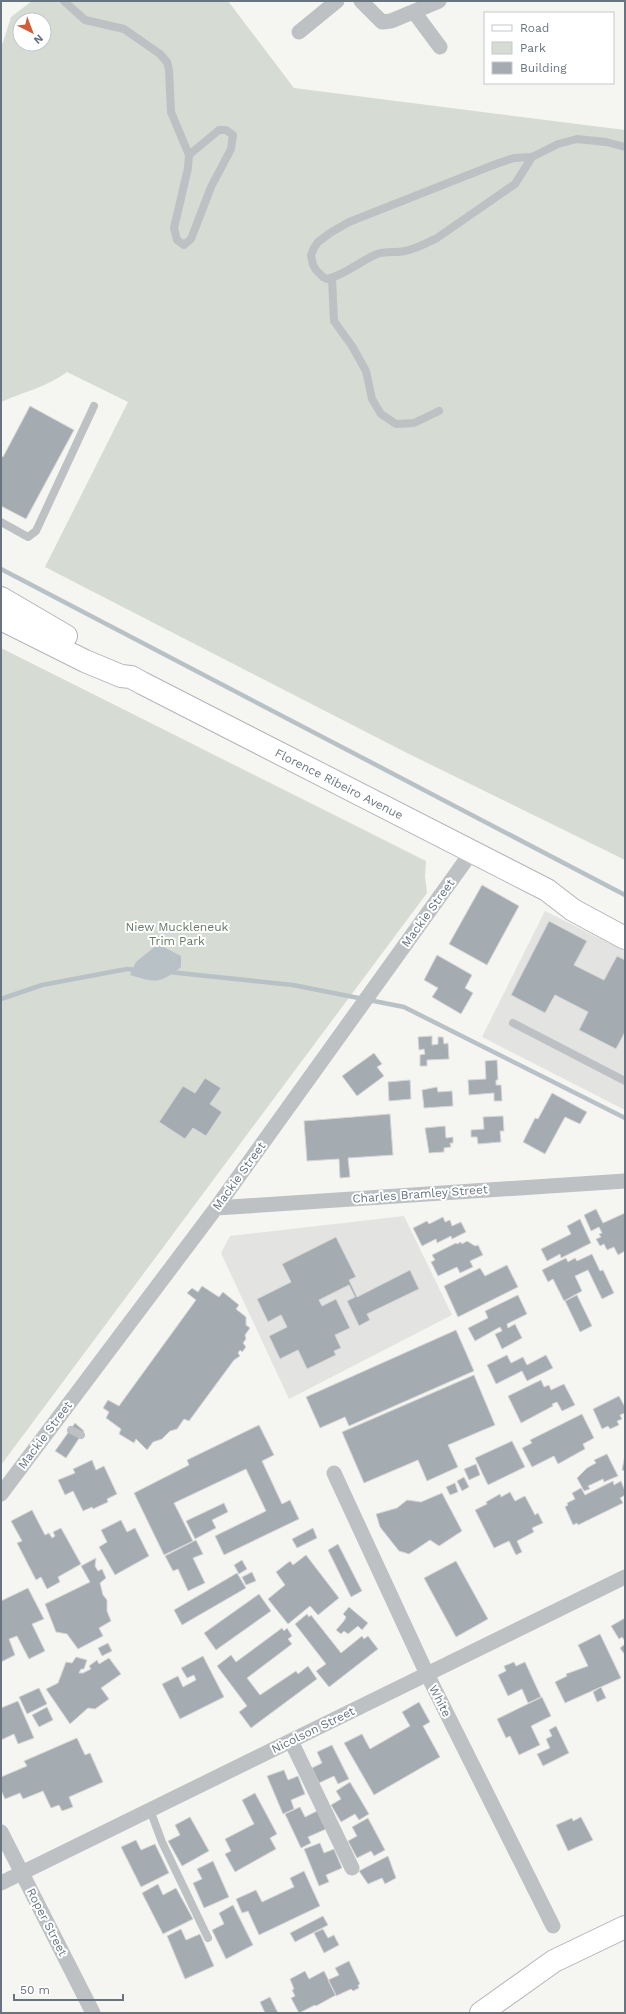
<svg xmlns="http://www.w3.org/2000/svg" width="626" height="2014" font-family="'Work Sans',sans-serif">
  <rect width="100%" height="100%" fill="#f5f5f2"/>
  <path fill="#e3e4e2" d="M545,911L625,951V1110L482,1037Z
    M404,1216L452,1315L289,1399L221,1253L230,1236Z"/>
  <path fill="#d6dbd4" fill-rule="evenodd" d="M32,1H228L294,88L625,130V860L407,753L45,567L128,402L67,372C47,387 23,392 1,402V48L11,17ZM20,20H44V44H20Z
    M1,648L426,861L425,876L427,893L1,1465Z"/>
  <path fill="#b8c1c5" d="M158,944L181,956V967C159,984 157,983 130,975L136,962Z"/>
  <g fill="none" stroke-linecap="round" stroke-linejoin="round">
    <path stroke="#b8c1c5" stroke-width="4.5" d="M1,569L625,895
      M169,972L293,985L404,1007L625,1118
      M1,999L42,985L127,969L137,970"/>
  </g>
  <path fill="#a5acb1" stroke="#d6d6d5" d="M30,406L74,430L26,519L1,506V456L3,457Z
    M482,885L519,906L487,965L449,944Z
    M549,921L587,941L574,965L604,980L617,956L625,960V1032L616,1049L579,1030L588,1012L555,995L545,1013L511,995Z
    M437,955L472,975L465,988L473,993L461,1014L432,997L438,988L424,980Z
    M432,1036V1045L438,1044V1037H443L444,1044L448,1043L449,1059L427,1060V1066H420V1055L425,1054L424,1049L419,1050L418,1037Z
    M374,1053L382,1064L377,1067L384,1076L357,1096L342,1076Z
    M497,1060L498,1080H496V1085H501L502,1101H494V1093L469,1095L468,1080L486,1079L485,1061Z
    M205,1078L221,1088L210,1104L222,1112L206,1136L193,1128L185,1139L159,1122L183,1086L195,1093Z
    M410,1080L411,1099L389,1101L388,1082Z
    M437,1087L438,1092L452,1091L453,1106L424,1108L422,1090Z
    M552,1093L587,1112L580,1124L565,1117L545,1154L523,1142L535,1118L538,1119Z
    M390,1114L393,1155L348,1158L350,1177L340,1178L339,1159L307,1161L304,1121Z
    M503,1116L504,1131H500L501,1142L478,1144L477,1137H471V1130L484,1129L483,1117Z
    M445,1126L446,1138L453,1137V1143H450L451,1147L444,1148V1152L429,1153L425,1128Z
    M596,1209L603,1223L625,1213V1251L618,1255L614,1247L607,1250L604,1244L600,1246L596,1239L601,1237L599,1234L602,1233L599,1227L591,1231L584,1215Z
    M443,1217L445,1222L450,1220L452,1226L461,1222L466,1232L452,1239L451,1236L437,1243L436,1239L422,1246L413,1228L427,1221L429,1224Z
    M580,1219L591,1243L561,1258L560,1254L547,1261L541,1249L571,1234L567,1226Z
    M336,1237L356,1277L349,1280L357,1297L410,1270L419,1289L367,1314L370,1320L359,1326L347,1301L355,1297L349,1285L319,1300L322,1306L336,1299L350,1328L335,1335L341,1348L334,1351L336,1355L307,1369L298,1350L280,1359L269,1336L287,1327L281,1315L268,1322L257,1299L291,1282L282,1264Z
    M467,1241L475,1246L478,1245L483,1255L470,1261L473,1267L460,1273L457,1267L438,1276L431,1262L435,1260L432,1255L456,1243L457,1244L461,1242L462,1244Z
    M592,1254L600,1271L603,1270L614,1293L602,1299L588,1270L575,1276L582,1291L564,1301L553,1279L548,1282L542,1270L566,1258L568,1262L575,1258L577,1261Z
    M507,1265L518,1287L458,1317L444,1286L480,1268L485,1276Z
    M202,1286L219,1297L223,1292L239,1305L236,1309L246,1317V1325L250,1328L245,1335L246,1339L243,1343L246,1347L242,1352L240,1350L238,1353L240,1356L234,1360L189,1421L184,1419L177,1429L170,1431L162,1439L153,1442L147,1450L136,1439L134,1443L119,1434L121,1429L106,1418L109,1412L103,1408L108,1400L119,1406L196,1300L187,1293L192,1288L198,1292Z
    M518,1295L527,1314L507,1324L508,1328L515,1324L522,1338L502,1349L495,1334L502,1331L500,1327L475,1341L468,1328L488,1318L485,1311Z
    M577,1295L592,1326L580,1332L565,1301Z
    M456,1330L474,1371L349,1426L345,1417L320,1428L306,1397Z
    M507,1355L511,1363L523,1357L527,1365L546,1355L553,1368L527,1381L522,1371L496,1384L487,1365Z
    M474,1375L495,1425L448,1445L458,1467L427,1481L418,1460L364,1483L342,1432Z
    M541,1380L544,1387L549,1385L551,1390L564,1384L575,1405L562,1411L557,1402L552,1404L553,1406L521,1423L508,1396Z
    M619,1396L625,1407V1413L620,1415L622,1419L617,1421L619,1425L610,1429L608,1426L602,1429L593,1409Z
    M582,1414L594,1438L583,1444L585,1449L558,1464L554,1456L532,1467L522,1448L532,1443L530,1440Z
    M75,1423L84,1431L66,1458L55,1451Z
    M259,1425L274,1455L262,1461L282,1504L290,1500L299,1519L224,1555L215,1536L266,1511L246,1469L174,1503L193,1541L164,1555L134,1493L189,1465L187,1460Z
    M512,1441L525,1467L488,1485L475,1458Z
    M607,1454L618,1476L604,1482L603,1479L588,1486L590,1489L584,1491L577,1478L587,1468L596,1463L594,1460Z
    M625,1455V1471L622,1470Z
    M92,1460L96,1470L104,1466L117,1494L107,1499L108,1502L93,1509L92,1507L83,1511L73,1491L65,1495L58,1480L75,1473L73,1469Z
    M476,1464L480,1475L469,1480L464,1469Z
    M464,1477L469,1487L462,1491L457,1481Z
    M613,1481L614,1485L621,1481L625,1491V1495L620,1498L623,1503L578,1525L577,1523L573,1525L565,1507L568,1505L567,1503L575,1499L572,1493L581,1488L585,1495Z
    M455,1483L458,1492L450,1495L446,1487Z
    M510,1492L515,1501L525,1496L535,1515L538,1513L543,1523L532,1528L534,1532L517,1541L522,1552L516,1555L509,1541L494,1548L475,1510L487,1504L486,1502L500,1494L501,1497Z
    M442,1493L462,1531L439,1546L430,1540L409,1554L399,1551L380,1527L376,1514L397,1508L407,1500L421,1502Z
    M224,1503L228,1512L212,1520L216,1528L195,1539L186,1521Z
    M32,1510L45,1535L49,1533L52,1538L55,1536L53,1532L61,1528L81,1564L58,1577L60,1582L47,1589L41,1577L36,1580L17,1543L22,1541L11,1521Z
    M121,1520L127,1532L135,1528L149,1556L115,1575L99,1547L107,1542L101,1530Z
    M313,1528L317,1538L297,1548L292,1539Z
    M196,1540L203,1554L193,1558L205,1583L188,1591L178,1569L173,1571L165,1556Z
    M338,1544L362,1591L351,1597L328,1550Z
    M306,1555L339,1598L318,1615L310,1606L288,1624L268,1599L285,1585L276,1572L290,1561L293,1565Z
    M96,1558L95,1566L98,1571L102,1569L106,1578L100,1583L103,1595L107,1600V1611L111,1621L99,1628L103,1636L78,1649L67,1634L56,1632L45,1604L90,1582L81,1566Z
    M242,1560L247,1569L239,1574L234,1565Z
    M456,1561L488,1619L456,1637L424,1578Z
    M252,1572L256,1581L246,1585L242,1577Z
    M237,1573L246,1588L182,1625L174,1610Z
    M28,1588L44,1619L32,1624L45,1651L29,1659L17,1636L9,1639L15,1655L1,1662V1601Z
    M259,1594L271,1611L216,1650L204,1633Z
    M349,1607L368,1623L362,1630L358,1626L348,1634L344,1631L341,1634L336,1630L344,1621L346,1617L343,1614Z
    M307,1614L309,1617L311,1615L341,1653L362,1636L364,1639L368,1636L378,1649L329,1687L316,1671L326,1664L295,1624Z
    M625,1618V1641L622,1637L619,1639L611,1626Z
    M282,1628L284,1631L287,1628L292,1636L288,1639L292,1644L247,1678L260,1695L296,1671L298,1674L308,1666L317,1679L251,1728L239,1712L247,1706L217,1666L231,1655L236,1662Z
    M600,1634L621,1678L565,1703L555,1682L567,1676L566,1674L588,1666L578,1645Z
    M108,1643L112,1651L102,1656L98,1648Z
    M625,1644V1655L620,1648Z
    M203,1656L224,1697L180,1719L162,1684L178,1676L183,1687L196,1680L194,1675L187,1678L181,1668Z
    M76,1657L87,1660L84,1669H81L79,1673H83L91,1669L89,1666L97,1660L99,1664L109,1658L121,1674L101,1688L109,1699L95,1709L88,1708L70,1724L46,1689L58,1683L66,1662L72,1663Z
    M514,1662L516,1666L525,1662L541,1697L528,1703L522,1689L508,1696L498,1675L506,1671L504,1666Z
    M601,1687L606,1698L597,1702L593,1692Z
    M39,1688L47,1704L27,1714L19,1697Z
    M542,1697L551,1716L531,1726L540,1745L519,1755L510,1736L506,1738L497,1719Z
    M18,1701L34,1738L18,1744L14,1734L1,1740V1708Z
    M419,1702L430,1722L423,1726L440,1757L374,1795L344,1743L362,1734L370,1749L410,1726L402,1712Z
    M47,1707L53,1720L39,1727L32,1715Z
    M556,1726L569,1753L543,1766L537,1754L550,1748L546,1739L552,1736L549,1730Z
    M77,1738L85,1755L90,1753L103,1782L69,1797L73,1807L62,1811L59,1805L51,1808L43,1791L23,1799L20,1793L5,1799L1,1790V1777L27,1766L24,1761Z
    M332,1745L349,1779L338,1784L334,1776L319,1783L312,1768L322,1763L317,1752Z
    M284,1770L288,1780L298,1776L305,1794L291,1800L294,1809L283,1814L267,1776Z
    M350,1782L369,1814L359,1820L355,1814L341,1822L331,1805L341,1799L336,1791Z
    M255,1793L277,1834L270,1838L276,1849L235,1872L225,1854L231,1851L225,1839L254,1824L242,1800Z
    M300,1807L305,1817L317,1811L326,1829L308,1837L311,1843L301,1848L285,1814Z
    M190,1817L209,1851L182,1866L168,1841L180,1835L175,1825Z
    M581,1817L593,1840L568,1851L556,1825L572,1818L573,1821Z
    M368,1818L385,1850L374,1856L371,1851L357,1858L348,1841L357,1836L352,1827Z
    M136,1840L141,1850L155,1844L169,1873L141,1887L121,1847Z
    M320,1843L324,1853L334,1849L342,1868L326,1875L329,1882L319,1886L304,1849Z
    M388,1856L396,1878L385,1884L382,1878L368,1884L359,1871Z
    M213,1861L229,1897L204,1908L193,1883L202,1879L197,1869Z
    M304,1871L320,1906L259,1935L248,1911L242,1913L236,1899L256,1890L262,1902L294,1887L290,1878Z
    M158,1884L163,1895L176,1888L193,1919L163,1934L142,1893Z
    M233,1905L253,1945L226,1959L212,1930L224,1924L219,1913Z
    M323,1916L328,1925L295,1942L290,1933Z
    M181,1929L186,1940L200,1934L214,1966L185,1979L167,1936Z
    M323,1929L328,1938L334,1935L339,1945L324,1953L314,1933Z
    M349,1961L360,1984L358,1985L359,1988L353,1991L351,1989L336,1996L328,1980L339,1975L335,1968Z
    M305,1971L309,1979L324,1971L336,1995L316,2006L315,2005L299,2013L291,1998L295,1996L292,1990L294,1989L290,1979Z
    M270,1997L278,2013H265L260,2002Z"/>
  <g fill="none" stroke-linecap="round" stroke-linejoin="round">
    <defs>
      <path id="secondary" d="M1,598L66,636
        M1,619L85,661L121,676L131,677L142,683L547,890L573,910L625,938
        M481,2013L554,1961L625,1927"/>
    </defs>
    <use href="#secondary" stroke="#b2b6ba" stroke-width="24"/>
    <path stroke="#bdc1c4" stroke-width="8" d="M64,1L85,20L124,29L160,54L167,62L169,70L171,112L189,155L188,168L174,228L177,240L184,245L191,239L211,187L231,149L233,135L226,130H219L189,155
      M532,157L515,184L437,238C427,243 416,249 405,251C396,253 386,251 377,254C360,261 345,275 327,279L323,277L316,270L313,265L311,255L314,248L318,242L330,233L349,222L496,164L514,158L532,157L558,144L577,139L606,142L625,147
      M332,278L334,321L352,346L366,371L372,399L381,414L396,424L414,423L439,411
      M1,522L28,537L36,531L94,406
      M513,1023L625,1081
      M71,1430L81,1435
      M150,1810L162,1842L208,1938"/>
    <path stroke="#bdc1c4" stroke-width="15" d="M361,1L382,22L391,21L439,1
      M414,12L440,47
      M299,32L337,1
      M216,1208L625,1181
      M334,1473L427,1674L553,1926
      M1,1494L216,1208L471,853
      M291,1741L352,1868
      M1,1832L93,2013
      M1,1883L625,1577"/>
    <use href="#secondary" stroke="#fff" stroke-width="22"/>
  </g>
  <g text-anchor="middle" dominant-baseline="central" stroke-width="4" stroke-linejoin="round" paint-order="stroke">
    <g font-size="12" fill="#687580" stroke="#fff">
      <text transform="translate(339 784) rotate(27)">Florence Ribeiro Avenue</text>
      <text transform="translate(428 913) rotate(-54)">Mackie Street</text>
      <text transform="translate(239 1176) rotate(-54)">Mackie Street</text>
      <text transform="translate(420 1194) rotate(-4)">Charles Bramley Street</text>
      <text transform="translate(45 1435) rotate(-53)">Mackie Street</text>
      <text transform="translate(440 1701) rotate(63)">White</text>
      <text transform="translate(313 1730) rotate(-26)">Nicolson Street</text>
      <text transform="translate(47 1922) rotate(63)">Roper Street</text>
    </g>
    <g font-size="12" fill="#697866" stroke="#fff">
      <text x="177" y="927">Niew Muckleneuk<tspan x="177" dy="14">Trim Park</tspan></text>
    </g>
  </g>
  <rect width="626" height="2014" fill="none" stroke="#687580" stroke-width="4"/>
  <rect x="484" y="12" width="130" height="72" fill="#ffffff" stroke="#c3c8cc"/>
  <rect x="492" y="25" width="20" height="6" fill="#ffffff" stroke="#c3c8cc"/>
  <text x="520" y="32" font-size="12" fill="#687580">Road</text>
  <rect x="492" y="42" width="20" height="12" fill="#d6dbd4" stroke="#c3c8cc"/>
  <text x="520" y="52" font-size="12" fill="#687580">Park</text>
  <rect x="492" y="62" width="20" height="12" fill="#a5acb1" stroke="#c3c8cc"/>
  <text x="520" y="72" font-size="12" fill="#687580">Building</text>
  <g transform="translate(32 32) rotate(138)"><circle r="19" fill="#ffffff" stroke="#c3c8cc"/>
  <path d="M0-3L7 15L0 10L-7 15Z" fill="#cf5d39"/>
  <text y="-6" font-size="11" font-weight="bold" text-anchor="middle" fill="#687580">N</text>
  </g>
  <path d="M14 1994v6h109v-6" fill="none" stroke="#687580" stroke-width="2"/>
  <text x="20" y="1994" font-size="12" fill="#687580" stroke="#ffffff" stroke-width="3" paint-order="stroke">50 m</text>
</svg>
